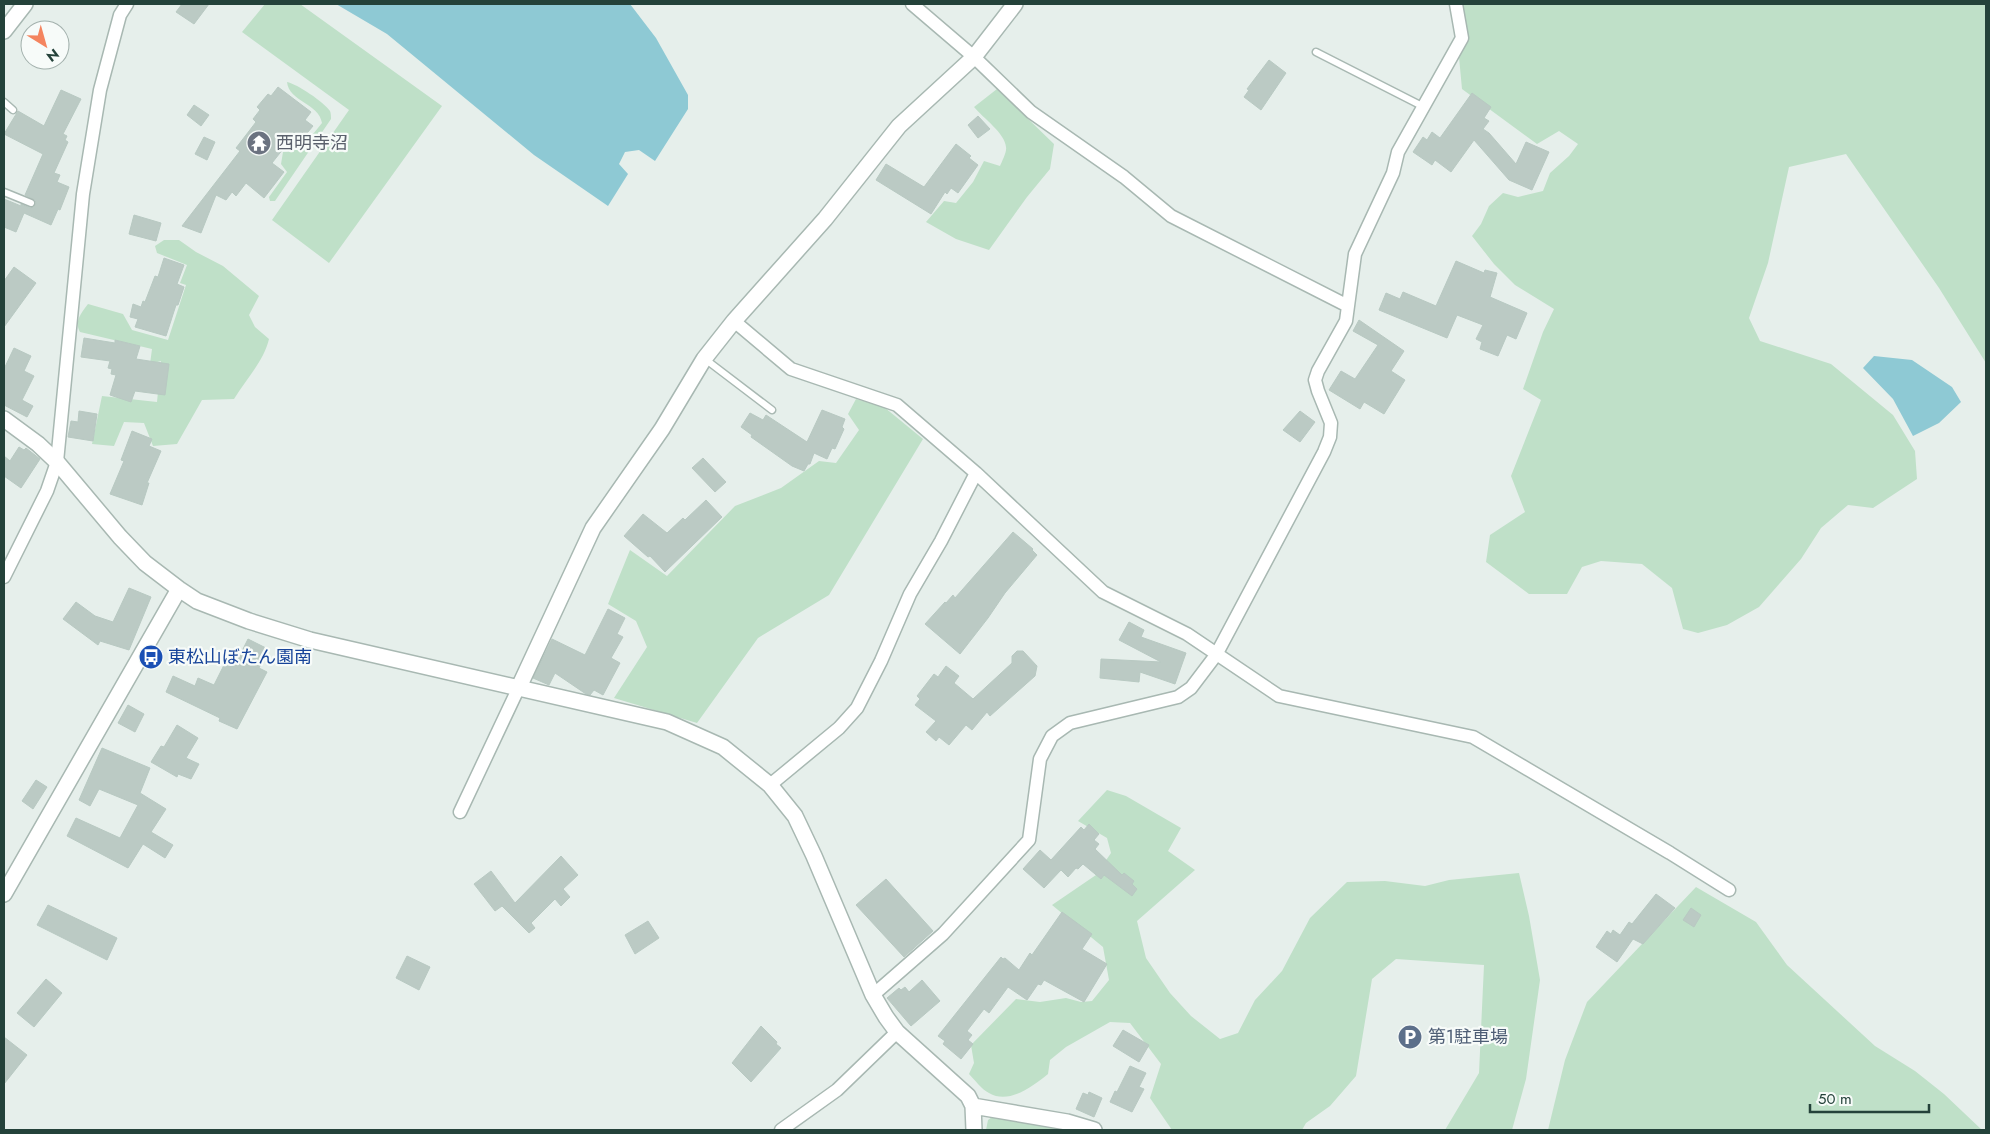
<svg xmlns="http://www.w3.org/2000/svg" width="1990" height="1134" font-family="Jost,'Noto Sans JP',sans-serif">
  <rect width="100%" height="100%" fill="#e6efeb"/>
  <path fill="#bfe0c8" d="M265,4H300L442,106L329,263L272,220L349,110L242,32Z
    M1454,4H1986V363L1939,288L1846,154L1789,167L1768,263L1749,318L1760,341L1831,364L1893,415L1915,451L1917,479L1873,508L1848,505L1821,528L1801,559L1759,607L1727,625L1698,633L1683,629L1672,588L1642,564L1601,561L1582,567L1567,594H1529L1486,562L1490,535L1525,512L1511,476L1541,400L1523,389L1543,332L1554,309L1515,285L1494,264L1472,236L1481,224L1489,206L1503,193L1518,197L1543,191L1550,173L1569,156L1578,144L1559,131L1537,144L1462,89Z
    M287,82C297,84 324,102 330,111C331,113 331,117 331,119L275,201H270L269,197L287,172L281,164L283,152C302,152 311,136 322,123C319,103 289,102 287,82Z
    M997,89L1054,144L1050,169L1027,197L989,250L956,239L926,222L944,201L956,203L973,182L984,161L1000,166C1002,161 1007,152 1006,147C1005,133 983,118 974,107Z
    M164,240H179L196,252L223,266L259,296L249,315L255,327L269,339C264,361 246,379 234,399L202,400L177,444L153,446L144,423L124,422L114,446L92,444L102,396L157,402L161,361L150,364L152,349L80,332C74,322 81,313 88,304L123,314L132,330L168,340L186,285L180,283L187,265L157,253L155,246Z
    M856,399L884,407L923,439L829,595L758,638L697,723L614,698L647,647L636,621L608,604L630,550L667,576L735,506L781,488L819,461L836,463L859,430L848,414Z
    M1107,790L1126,796L1181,828L1168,851L1195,870L1137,921L1146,958L1170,993L1191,1016L1220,1039L1238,1033L1255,1000L1282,971L1310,918L1347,882L1385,881L1425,886L1449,880L1519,873L1529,916L1540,980L1526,1079L1512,1130H1445L1479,1073L1484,965L1396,959L1372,979L1356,1076L1330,1106L1306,1123L1302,1130H1172L1150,1098L1161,1064L1130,1023L1110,1022L1066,1047L1050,1060L1048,1074C1033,1086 1009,1105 989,1093C981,1089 975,1080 969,1074L974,1063L971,1045L1016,999L1040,1002L1066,998L1081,1002L1092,1001L1109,980L1103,947L1052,905L1096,875L1111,853L1107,838L1078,821Z
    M1696,887L1756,922L1787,965L1875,1046L1915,1071L1944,1094L1982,1130H1548L1565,1060L1587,1002Z
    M992,1117L1074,1130H986L988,1120Z"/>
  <path fill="#8ec9d4" d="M336,4H630L656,38L688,95V109L655,161L639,150L625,152L619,164L628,174L608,206L534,155L387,34Z
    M1874,356L1912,360L1952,387L1961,402L1939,423L1913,436L1893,399L1863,368Z"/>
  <path fill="#bbcac4" stroke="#b8c9c2" d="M182,4H209L194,24L176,12Z
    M1269,60L1286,73L1261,110L1244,97L1249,90L1247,89Z
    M278,87L311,112L305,120L313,126L298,144L291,139L272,163L284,172L264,198L246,183L236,196L232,192L226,200L216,195L201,233L182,226L240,151L236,148L256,122L253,119L260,110L257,107L268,94L271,96Z
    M61,90L81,99L63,134L67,136L65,140L68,142L54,173L60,175L57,182L69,187L60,210L58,209L51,225L24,213L16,232L4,227V199L21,206V204L30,208L34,207L36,203L35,200L25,195L43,154L4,134L18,111L44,126Z
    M1472,93L1491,107L1484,118L1489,121L1483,129L1489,133L1516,164L1526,142L1549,152L1532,190L1509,180L1474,140L1451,172L1435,160L1432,165L1413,152L1423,137L1427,140L1432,132L1440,138Z
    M194,105L209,115L201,126L187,115Z
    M978,116L990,129L978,138L968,125Z
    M204,137L215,142L207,160L195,154Z
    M956,144L971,156L969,158L978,165L958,193L951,188L947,194L945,192L931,214L876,180L886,164L924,187Z
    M134,215L161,223L156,241L129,234Z
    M164,258L184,265L177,284L184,287L178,305H176L166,336L135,327L138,319L130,317L133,304L141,307L143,301L145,302L155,276L158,277Z
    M1456,261L1484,273L1485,270L1497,273L1490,297L1527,313L1516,339L1507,335L1498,356L1480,349L1482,342L1476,339L1483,325L1457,315L1447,338L1379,310L1386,293L1400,299L1403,292L1436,306Z
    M14,267L36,283L4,327V281Z
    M1359,320L1404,351L1391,371L1405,380L1384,414L1364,402L1360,409L1329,390L1341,371L1355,379L1378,345L1353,331Z
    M84,338L115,343V340L140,346L136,359L169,364L165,395L135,391L131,402L110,395L116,375L111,374L112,369L108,368L110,361L81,357Z
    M14,348L31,356L24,371L34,376L22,400L33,406L27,417L4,405V369Z
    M822,410L845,419L842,427L844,429L835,449L832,448L827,459L814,453L810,464H808L804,471L792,466L751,437L752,435L741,427L750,413L763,420L766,415L807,442Z
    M79,411L97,414L93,441L68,437L71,421L78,422Z
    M1300,411L1315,422L1300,442L1283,430Z
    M132,431L152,439L149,446L161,451L147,483H149L142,505L110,494L124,461L121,460Z
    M19,447L24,450L26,448L40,459L21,488L4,476V456L10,461Z
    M703,458L726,482L715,492L692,468Z
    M706,500L722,517L665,572L650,556L648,557L624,536L643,514L667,533L683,518L685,520Z
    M1013,532L1033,549L1032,550L1037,555L1005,593L988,618L960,654L925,624L945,602L946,603L953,595L955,598Z
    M129,588L151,597L129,650L100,641L98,645L63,619L76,602L95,616L113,622Z
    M608,609L625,618L617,634L623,637L611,658L620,663L603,695L594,690L590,695L586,694L555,673L549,685L533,678L552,639L585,655Z
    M1129,622L1144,630L1141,637L1186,653L1175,684L1140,672L1139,682L1100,678L1101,659L1161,662L1119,640Z
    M248,639L268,649L259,668L267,672L237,729L219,721L220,718L166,692L173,676L195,686L198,678L214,685L228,657L237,661Z
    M1017,651H1023L1037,666L1035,676L990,716L987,712L972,730L966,725L949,745L939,737L936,741L926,732L936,721L915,705L920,699L917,696L934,674L938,677L946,666L959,676L954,683L973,699L1012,663V656Z
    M128,705L144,714L135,732L118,723Z
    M177,725L198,738L186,758L199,764L191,779L178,774L177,777L151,762L161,746L164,747Z
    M102,748L150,768L140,793L166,809L151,832L173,845L165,858L143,844L128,868L67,836L76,818L120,838L138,805L99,789L90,806L79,800Z
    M36,780L47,787L33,809L22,801Z
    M1089,824L1099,834L1094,840L1099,844L1095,849L1122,875L1124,873L1134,881L1132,884L1137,889L1132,896L1104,875L1101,879L1083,864L1078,869L1076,868L1068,877L1061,870L1044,888L1023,869L1040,850L1051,860L1081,827L1084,830Z
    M561,856L578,875L563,889L570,897L561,906L555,899L531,923L535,928L529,933L502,906L495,911L474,884L491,871L515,903Z
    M886,879L933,931L904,957L856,905Z
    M1656,894L1675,908L1643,944L1633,939L1617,962L1596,947L1607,931L1611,934L1613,930L1620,935L1629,922L1632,924Z
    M48,905L117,938L107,960L37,925Z
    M1691,908L1701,915L1694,927L1683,920Z
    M1062,912L1092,934L1082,949L1107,964L1084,1002L1044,980L1041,985L1038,984L1027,1000L1008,987L989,1013L984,1009L967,1031L972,1035L968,1040L973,1044L961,1059L943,1044L945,1041L938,1036L1001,957L1003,959L1005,958L1019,970L1030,953L1032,955Z
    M648,921L659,938L635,954L625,935Z
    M407,956L430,967L419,990L396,978Z
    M46,979L62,993L34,1027L17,1013Z
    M922,980L940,1001L911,1026L887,998L899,988L901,990L905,987L909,992Z
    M761,1026L777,1042L776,1044L781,1048L751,1082L732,1063Z
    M1123,1030L1149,1045L1139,1062L1113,1046Z
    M4,1037L27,1055L4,1084Z
    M1130,1066L1146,1073L1139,1087L1144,1089L1132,1112L1110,1102L1115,1091L1117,1092Z
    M1089,1092L1102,1098L1094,1117L1076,1109L1083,1093L1088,1095Z"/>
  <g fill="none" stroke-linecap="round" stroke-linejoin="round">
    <defs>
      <path id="service" d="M1316,52L1424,107
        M4,102L13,110
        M4,192L31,203
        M705,359L772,410"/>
      <path id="minor" d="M912,4L974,57L1031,112L1124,177L1171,216L1348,306
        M734,321L791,369L897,405L976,473L1103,592L1187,634L1279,696L1473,737L1670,853L1729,890
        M4,577L47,491L57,462L83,194L100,90L120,15L127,4
        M770,785L839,728L857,708L881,661L910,594L941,541L976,473
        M460,812L519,687
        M873,995L943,934L1029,840L1040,759L1052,736L1070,723L1178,697L1191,688L1216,655L1324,452L1330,437L1331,423L1318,391L1315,380L1318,371L1346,321L1355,254L1393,173L1398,152L1462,38L1456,4
        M781,1130L837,1090L897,1032"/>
      <path id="tertiary" d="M4,31L25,4
        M4,419L38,444L57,462L120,537L145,563L179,589L197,601L249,621L310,640L667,722L723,747L770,785L795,816L814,856L873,995L886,1017L897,1032L968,1096L973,1106L974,1130
        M519,687L593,528L662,429L704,359L734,321L825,219L899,126L974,57L1015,4
        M4,894L179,589
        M973,1106L1067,1122L1094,1130"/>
    </defs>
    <use href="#service" stroke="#a8b8b2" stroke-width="9"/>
    <use href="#minor" stroke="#a8b8b2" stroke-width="15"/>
    <use href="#tertiary" stroke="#a8b8b2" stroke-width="18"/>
    <use href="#service" stroke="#fff" stroke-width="6"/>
    <use href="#minor" stroke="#fff" stroke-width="12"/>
    <use href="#tertiary" stroke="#fff" stroke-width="15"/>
  </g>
  <defs>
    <symbol id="temple-disc" viewBox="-11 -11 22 22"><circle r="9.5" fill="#6b7280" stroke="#f7fbf9"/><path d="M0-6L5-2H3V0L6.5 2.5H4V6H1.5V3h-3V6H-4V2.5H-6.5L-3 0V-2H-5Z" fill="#fff"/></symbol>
    <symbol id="bus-disc" viewBox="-11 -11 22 22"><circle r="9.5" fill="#1a4fb4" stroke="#f7fbf9"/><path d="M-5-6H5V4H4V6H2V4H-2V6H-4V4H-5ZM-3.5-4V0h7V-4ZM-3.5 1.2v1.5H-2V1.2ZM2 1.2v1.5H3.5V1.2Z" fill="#fff"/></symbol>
    <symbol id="parking-disc" viewBox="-11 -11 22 22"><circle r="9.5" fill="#5c6f8a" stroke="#f7fbf9"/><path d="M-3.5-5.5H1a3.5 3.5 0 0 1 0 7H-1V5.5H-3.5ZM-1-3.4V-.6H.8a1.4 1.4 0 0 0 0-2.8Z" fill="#fff"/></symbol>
  </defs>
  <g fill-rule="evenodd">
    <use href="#temple-disc" x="245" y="129" width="28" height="28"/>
    <use href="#bus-disc" x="137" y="643" width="28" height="28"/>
    <use href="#parking-disc" x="1396" y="1023" width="28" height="28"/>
  </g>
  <g text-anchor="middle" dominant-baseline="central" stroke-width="4.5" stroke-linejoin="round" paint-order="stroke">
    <g font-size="18" fill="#5b616d" stroke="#f7fbf9" text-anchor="start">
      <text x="276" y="143">西明寺沼</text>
    </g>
    <g font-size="18" fill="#164399" stroke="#f7fbf9" text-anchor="start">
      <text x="168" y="657">東松山ぼたん園南</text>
    </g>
    <g font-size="18" fill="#4e5e75" stroke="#f7fbf9" text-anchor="start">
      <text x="1428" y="1037">第1駐車場</text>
    </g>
  </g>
  <rect width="1990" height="1134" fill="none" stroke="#24423a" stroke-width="10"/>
  <g transform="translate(45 45) rotate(143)"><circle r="24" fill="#f7fbf9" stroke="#a3b1ad"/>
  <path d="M0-4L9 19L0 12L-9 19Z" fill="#f4845f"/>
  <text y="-8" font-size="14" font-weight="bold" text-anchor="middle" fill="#24423a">N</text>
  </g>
  <path d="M1810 1104v8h119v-8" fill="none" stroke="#24423a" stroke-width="2.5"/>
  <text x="1818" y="1104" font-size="15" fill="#24423a" stroke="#f7fbf9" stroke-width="4" paint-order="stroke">50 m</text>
</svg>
